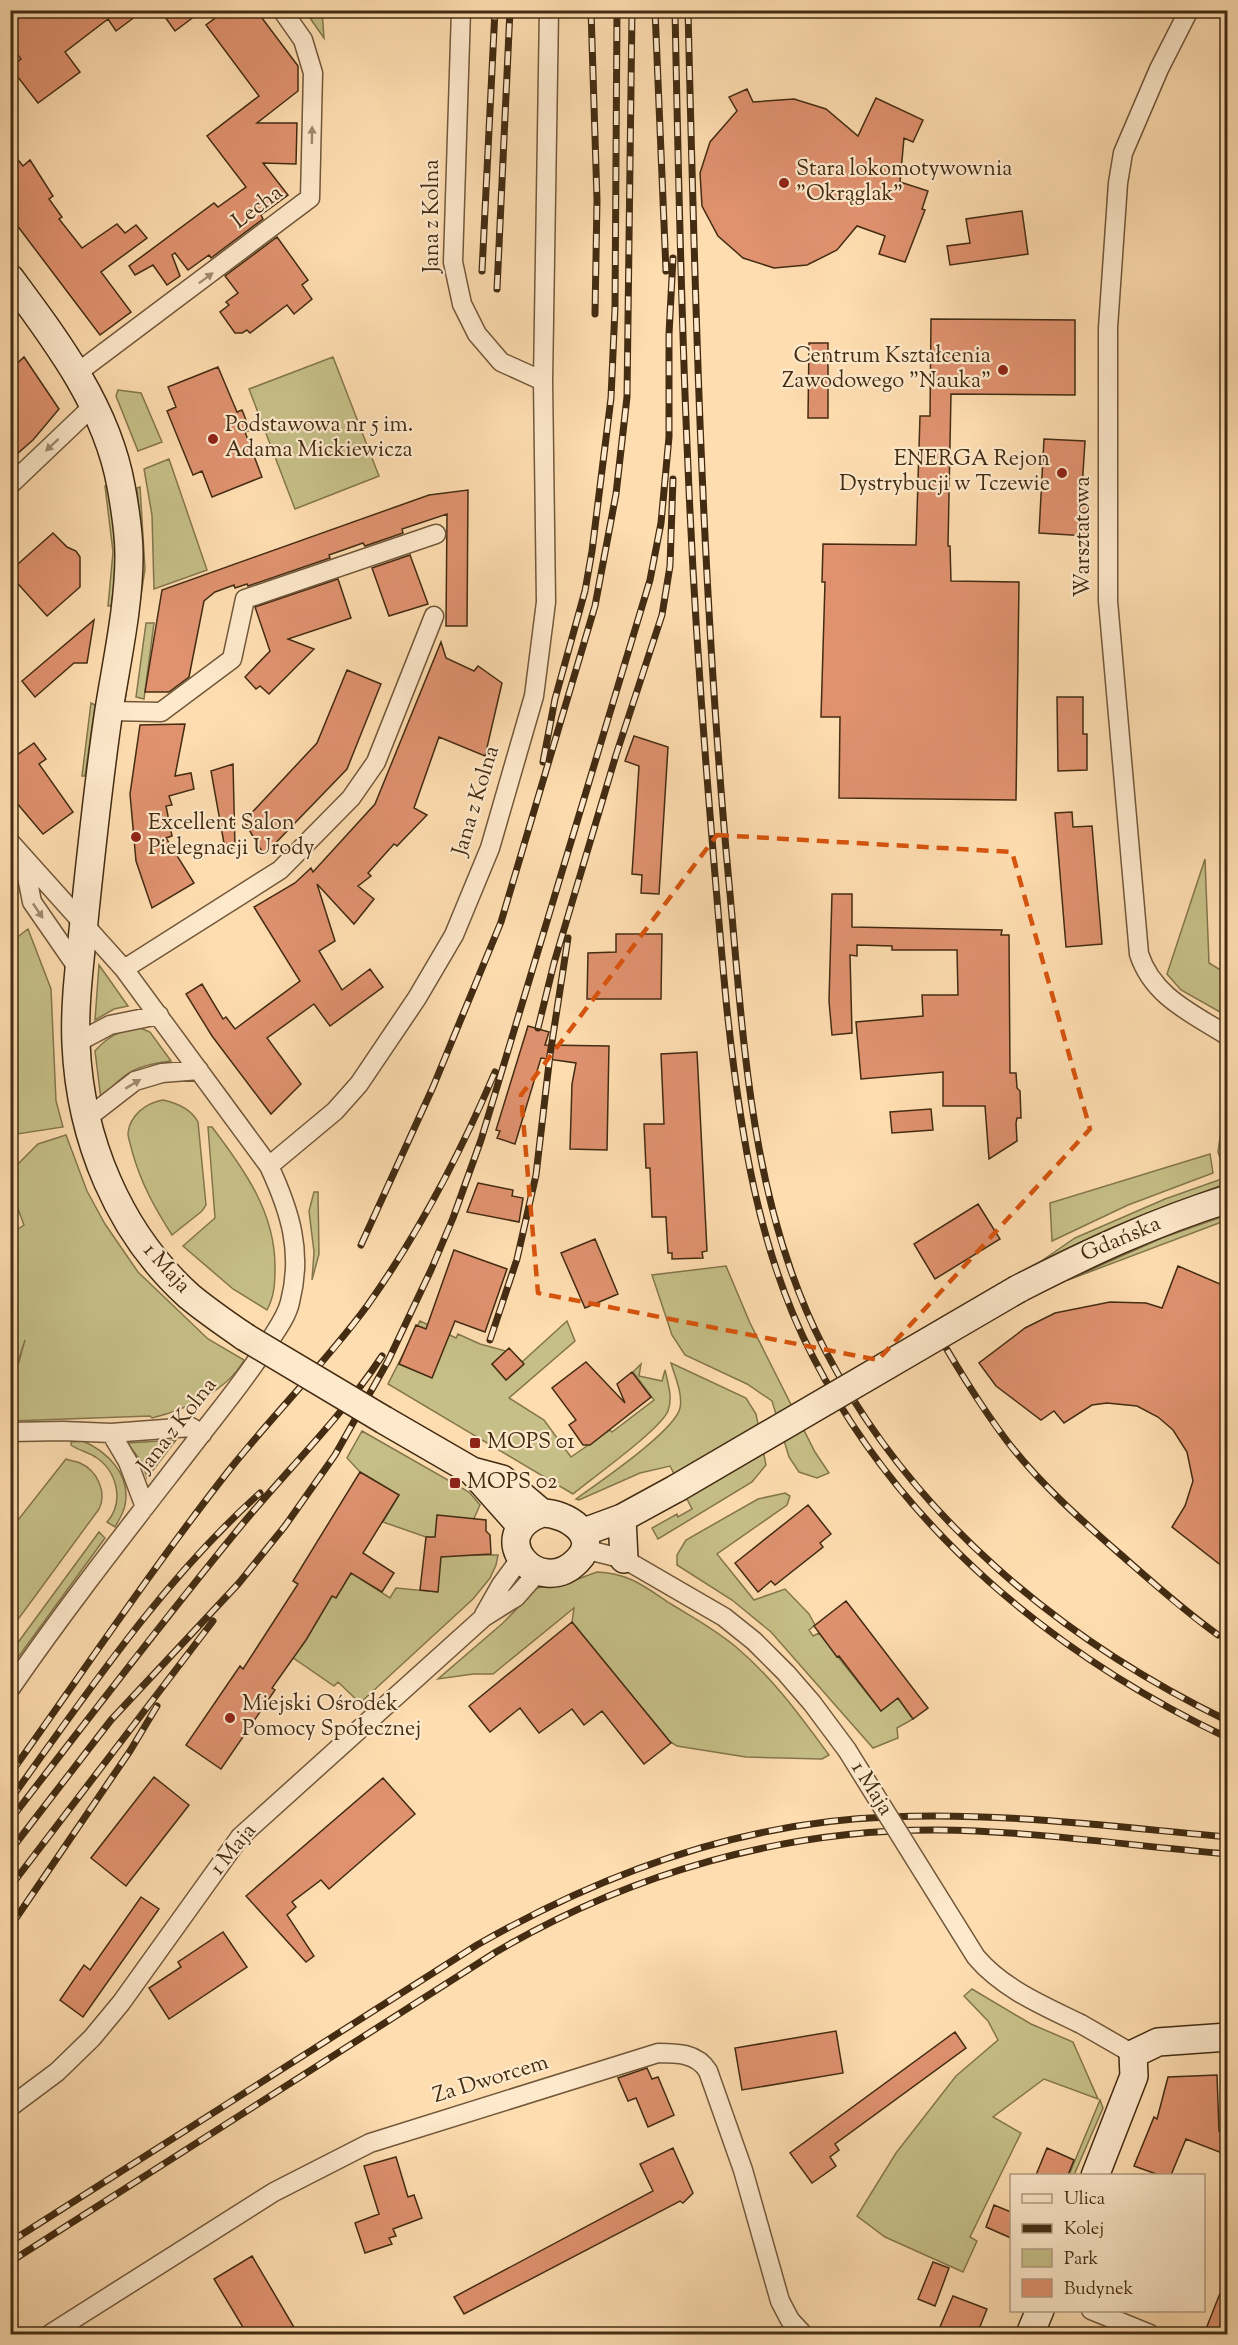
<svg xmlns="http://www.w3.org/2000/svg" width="1238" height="2345" font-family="'Sorts Mill Goudy',serif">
  <rect width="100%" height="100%" fill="#feddb0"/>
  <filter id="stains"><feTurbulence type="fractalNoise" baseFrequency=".00333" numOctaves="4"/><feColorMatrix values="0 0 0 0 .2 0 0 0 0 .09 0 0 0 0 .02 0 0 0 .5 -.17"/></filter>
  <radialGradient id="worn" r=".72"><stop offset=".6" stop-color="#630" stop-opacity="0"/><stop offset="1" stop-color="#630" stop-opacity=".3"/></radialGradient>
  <path fill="#c6bf87" stroke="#84764c" stroke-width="1.5" d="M305,11H322L324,38Z
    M333,357L379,476L295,509L249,389Z
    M118,390L141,393L162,442L138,451L116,396Z
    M169,459L207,570L154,589L152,515L144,469Z
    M109,485C114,526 119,564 111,606H108L113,552L105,486Z
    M140,487L145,569L125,700H123L141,585L143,554L137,488Z
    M146,623H154L144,699L136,697Z
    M91,703L95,705L85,776H82Z
    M1205,859L1209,963L1227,974V1016L1181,990L1167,974Z
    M28,929L51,989L56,1101L63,1127L11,1135V942Z
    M99,965L128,1006L114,1009L95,1020Z
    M140,1028L150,1032L171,1061C136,1065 124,1072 101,1099L95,1051C108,1036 121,1030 140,1028Z
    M163,1100C177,1103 191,1109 198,1122L206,1205L202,1211L172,1235C154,1207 141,1183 132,1151C131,1145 128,1139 128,1133C130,1115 146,1103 163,1100Z
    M1227,1114V1169L1224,1170L1218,1152L1223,1116Z
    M208,1127H212C244,1169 276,1213 275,1269C275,1284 274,1297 267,1310L233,1289L183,1246L215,1218Z
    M66,1135L87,1191L105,1224L138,1272L208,1339L244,1360C227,1391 185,1410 152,1418L150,1416L11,1421V1390L25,1340L11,1383V1234L24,1225L11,1190V1171L38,1144Z
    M1210,1154L1213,1173L1128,1205L1052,1241L1050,1203Z
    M1227,1177V1183L1131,1220L1037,1264L1075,1238L1165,1199Z
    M314,1192H318L319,1254L312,1280L314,1252L309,1211Z
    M1227,1215V1220L1068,1280L1162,1238Z
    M726,1266L750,1323L815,1452L829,1473L817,1478L799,1472L789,1457L772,1401L747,1384L685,1355L672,1335L652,1275Z
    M420,1321L456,1338L458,1334L480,1344L506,1351L492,1364L506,1380L523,1365L522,1362L567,1321L575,1341L509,1398L544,1420L571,1457L610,1430L612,1432L654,1400L633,1372L641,1364L639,1376L662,1381L665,1370C668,1384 673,1397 668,1411C660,1430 592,1478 573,1494L388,1384Z
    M671,1363L746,1398L756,1414L766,1465L752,1482L658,1539L652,1528L677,1514L678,1517L692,1509L670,1466L640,1473L579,1500L576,1499C598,1483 675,1431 680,1408C683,1394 675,1377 671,1363Z
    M362,1431L469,1492L480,1505L468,1532L464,1555H498L496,1565L490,1578L473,1599L360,1703L338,1682L334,1686L289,1655L327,1592L336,1597L353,1570L362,1580L390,1598L396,1588L437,1592L441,1549L447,1538L426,1537L383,1522L399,1495L360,1472L347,1458Z
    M176,1440L147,1478L142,1462L127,1443Z
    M83,1441C108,1452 131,1475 125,1505C124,1512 119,1520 115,1527L107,1522C124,1503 118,1473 97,1458C89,1452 79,1451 71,1445V1442Z
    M66,1459C70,1461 75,1461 80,1463C98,1471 107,1493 99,1509L11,1629V1529Z
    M785,1493L790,1496L787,1505L717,1554L754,1600L785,1589L809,1614L815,1625L809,1630L813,1636L819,1633L881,1711L898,1698L913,1719L897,1728L898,1738L873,1748L771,1632L732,1600L677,1565V1555L686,1540L758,1499Z
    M99,1532L105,1538L11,1667V1652Z
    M597,1572C629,1573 645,1587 671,1604C694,1618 716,1630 736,1647C773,1678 801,1717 829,1755L822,1759L746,1757L677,1746L669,1741L572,1622L574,1608L493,1674H473L438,1679L503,1623L537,1588L567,1583Z
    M972,1989L1031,2024L1073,2042L1098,2099L1044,2079L993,2117L1021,2133L970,2237L977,2241L963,2272L885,2237L857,2216L896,2153L956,2076L998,2040L988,2021L964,1996Z
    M1100,2100L1103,2108L1074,2175H1069Z"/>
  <path fill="#e0926f" stroke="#432c12" stroke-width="1.5" d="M10,10H144L116,31L108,19L65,52L80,72L38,103L10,67L21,59L10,45Z
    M160,10H203L175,31Z
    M226,10H256L298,66V91L257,123H297L296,164L263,163L288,195L261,215L263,219L211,258L209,255L188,270L175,253L172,255L180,276L167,285L153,265L135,275L129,266L214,203L218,207L246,187L207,136L259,96L206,25Z
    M747,89L753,102L794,99L826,109L858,136L876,98L923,120L913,142L904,138L900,182L928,191L922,209L925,210L905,262L879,254L885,236L857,226L837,250L807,265L774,268L743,258L718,236L702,206L700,173L710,142L737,111L729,97Z
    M10,150L23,166L30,160L53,196L49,199L62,217L59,219L82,248L117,224L125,233L136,225L147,238L101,272L131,312L100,335L10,216Z
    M1022,211L1028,254L950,265L947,246L970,243L966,219Z
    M277,237L308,280L302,285L312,299L294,314L287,305L250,333L247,330L242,333H235L220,312L229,305L226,302L238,293L225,276Z
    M931,319L1075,320V395L951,394L948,546H950L951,581L1019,582L1016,800L839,798L840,717H821L825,582H822L823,544L916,545L920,416H930Z
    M809,343H828V418H808Z
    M24,357L59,409L33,440L10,460V370Z
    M218,367L237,412L242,410L250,430L245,432L262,477L212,497L202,471L193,475L167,411L176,407L168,387Z
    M1044,439L1085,441L1081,505H1089L1087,536L1039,533Z
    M468,490L467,626H446L447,514L402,529L403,533L365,546L363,543L329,555L330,558L248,586L247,584L235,588L234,585L215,592L204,601L189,677L169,692H145L162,590L429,495Z
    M53,533L67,547L76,551L80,557V587L47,616L10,575V571Z
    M410,555L428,604L389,616L372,568Z
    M338,579L351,618L288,639L314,649L269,694L260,686L256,689L245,677L270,651L255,607Z
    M94,620L87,663H74L35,697L22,681Z
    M441,642L446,658L474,671L478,666L502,683L485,756L439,737L414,808L427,815L397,846L394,844L368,873L371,876L358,886L374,899L354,924L317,884L335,941L319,951L342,990L370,969L383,987L330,1026L314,1004L267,1038L301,1084L271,1114L212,1036L186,994L202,984L223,1019L226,1017L235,1029L300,981L254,907L295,883L311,868L313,872L375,804Z
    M347,670L381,684L347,769L264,855L244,821L317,743Z
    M1057,697H1083V734H1087V770L1058,771Z
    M185,724L175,776L191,773L194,789L169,796L172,805L166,806L172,836L166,838L194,883L152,908L136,861L130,794L140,725Z
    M634,736L668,747L659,894L641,893L642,875L632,874L639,766L625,761Z
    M34,743L46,759L39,764L73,812L43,834L10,795V760Z
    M233,764L235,848L225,849L211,771Z
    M1072,812L1073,827L1092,826L1102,944L1066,947L1055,813Z
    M832,894H852V927L1002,930L1001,935H1009L1010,1073H1016L1017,1088L1020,1091L1021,1118H1017L1016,1123L1017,1141L989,1159L985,1106H943V1072L861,1079L856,1022L923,1016L922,995H958L957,950H892V946L857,945V956L850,955L852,1033L832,1035L829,1001Z
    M616,934H662L661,999H587L588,953L616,952Z
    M528,1026L549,1032L545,1045L609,1046L607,1150L570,1149L572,1084L576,1063L541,1058L515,1144L497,1138L500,1131L496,1130Z
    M697,1052L707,1251L702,1252L703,1258L672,1259V1253H668L666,1217H652L650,1168H646L644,1124H664L661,1054Z
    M931,1109L933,1130L892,1133L890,1112Z
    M478,1183L513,1190L512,1196L523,1198L519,1222L467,1212Z
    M978,1204L1000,1239L935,1279L914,1244Z
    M595,1239L618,1294L585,1308L561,1253Z
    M454,1250L507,1269L485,1332L455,1321L432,1378L399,1364L416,1325L426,1329Z
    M1178,1266L1227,1287V1570L1172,1527L1185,1506L1193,1481L1187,1452L1173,1430L1158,1417L1137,1406L1107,1403L1092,1405L1064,1423L1054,1411L1041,1420L996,1386L979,1363L1025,1328L1055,1313L1110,1302L1146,1303L1162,1308Z
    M509,1348L524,1364L506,1380L492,1364Z
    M586,1362L625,1403L617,1384L632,1372L651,1397L590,1445H583L569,1425L576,1420L552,1388Z
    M360,1472L399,1495L363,1553L394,1573L382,1592L351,1573L336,1598L332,1596L306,1640L272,1688L275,1690L221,1769L186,1745L240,1666L243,1669L298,1584L293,1581Z
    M808,1505L831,1534L820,1543L823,1547L775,1585L771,1581L758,1592L735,1563Z
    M437,1515L486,1520V1531L490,1535L491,1554L441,1557L438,1592L420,1590L426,1537H435Z
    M846,1601L928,1708L913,1719L898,1698L881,1711L839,1656L837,1657L814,1626Z
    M572,1622L671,1743L644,1764L602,1711L584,1725L572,1709L539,1733L520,1708L490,1732L469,1706Z
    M154,1777L189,1805L126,1886L91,1858Z
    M383,1778L415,1814L329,1889L321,1880L292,1902L296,1907L287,1915L314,1956L306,1962L246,1896Z
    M141,1897L159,1909L83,2017L60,2000L84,1965L90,1970Z
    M223,1932L247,1967L169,2019L149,1988L181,1967L178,1962Z
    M836,2031L843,2073L742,2090L735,2048Z
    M955,2032L966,2048L835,2144L839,2150L830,2157L836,2166L812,2183L790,2153Z
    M647,2068L652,2079L658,2077L674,2115L648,2127L636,2098L628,2101L618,2078Z
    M1217,2075L1219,2131L1227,2134V2155L1186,2139L1171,2175H1159L1134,2166L1154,2117L1157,2119L1168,2077Z
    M673,2148L693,2193L683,2203L680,2201L464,2314L454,2297L653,2191L640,2164Z
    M1047,2148L1074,2160L1068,2175H1036Z
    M396,2157L408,2197L414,2195L422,2218L393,2229L396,2236L389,2238L392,2244L365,2253L355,2223L379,2214L364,2166Z
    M994,2205L1011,2212V2238L986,2227Z
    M252,2256L298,2334H247L214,2279Z
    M933,2262L949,2268L935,2306L918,2299Z
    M1226,2278H1227V2334H1204Z
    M953,2296L987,2309L977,2334H937Z"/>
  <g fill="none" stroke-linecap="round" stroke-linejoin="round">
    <defs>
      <path id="street" d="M461,10L453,262L462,304L477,334L501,362L543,381
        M1189,10L1159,69L1123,153L1118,183L1108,328V601L1139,954C1153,997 1192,1013 1228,1036
        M77,373L310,198L313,73L303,40L282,10
        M10,485L93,406
        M109,711L161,712L232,659L245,599L436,534
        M10,842L124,969L269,1166C290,1211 303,1252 290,1302C287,1316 277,1329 269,1342C248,1376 223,1406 199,1437C135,1520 70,1602 10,1689
        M23,857L32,902L79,970
        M124,969L280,870L351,798L376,762L434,616
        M76,1043L110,1025L159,1015
        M86,1119L135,1081L162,1073L199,1070
        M269,1166L335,1111L359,1084L417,998L454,935L490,848L534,696L546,602L543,381L549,10
        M10,1432L63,1431L111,1433L191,1427L202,1434
        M111,1433L128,1462L145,1507
        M584,1549L624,1559L724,1617L754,1641L786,1673L812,1703L847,1750
        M484,1615L501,1585L520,1559
        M1081,2024L1133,2054
        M10,2107L57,2072L92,2038L121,2003L240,1837L484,1617L516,1597L538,1572
        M1091,2310L1150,2334
        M50,2334L274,2192L370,2143L658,2053C677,2053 697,2053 708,2071L743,2170L780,2301L790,2320L803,2334"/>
      <path id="secondary" d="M10,278C56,340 107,407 121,486C125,508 129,532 129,555C129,606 117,659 109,710C99,777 92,844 85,911C81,955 74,1000 76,1044C80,1138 118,1232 189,1296C207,1311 226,1324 245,1337
        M1018,1289C1086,1254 1154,1222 1228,1199
        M384,1420L472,1471L502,1479L542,1513
        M472,1471L521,1526
        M542,1513C567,1513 602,1536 577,1561C539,1600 482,1535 542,1513Z
        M622,1518L624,1559
        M584,1532L622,1518L677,1488
        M1095,2176L1134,2076L1133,2054L1158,2042L1228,2037
        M1030,2334L1040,2310"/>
    </defs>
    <use href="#street" stroke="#72583a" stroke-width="21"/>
    <use href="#secondary" stroke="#432c12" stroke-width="30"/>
    <use href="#street" stroke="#fee9cc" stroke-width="18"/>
    <use href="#secondary" stroke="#fee9cc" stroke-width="27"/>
    <defs>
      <path id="rail" d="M591,10L597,200L595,314
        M655,10L666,271
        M675,10C678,163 681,315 688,467C693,587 701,707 711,826C716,888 721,949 727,1010C740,1129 757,1249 813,1357C902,1530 1054,1655 1228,1738
        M688,10C695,302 702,593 729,883C744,1042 750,1206 825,1350C911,1516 1061,1640 1228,1721
        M482,271L495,10
        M497,289L510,10
        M543,762L555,699L585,591L592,551L611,398L615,308L617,10
        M538,1028L554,963L616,755L662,615L670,566L673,479
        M361,1245L433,1087L501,922L595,606L616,494L627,397L632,10
        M933,1326C956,1365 979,1404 1007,1441C1039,1483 1080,1519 1120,1554C1152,1582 1183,1610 1218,1635
        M490,1340L517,1259L536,1175L550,1055L568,938
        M10,1774C83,1672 153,1567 230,1469C274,1414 325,1363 367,1306C419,1233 460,1154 495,1072
        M10,1800C88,1692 161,1582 260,1493
        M10,1820C86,1722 161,1623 240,1527C287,1470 341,1418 382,1356
        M10,1851L111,1720L239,1583L285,1526L335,1455L388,1361L431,1270L453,1218L481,1140L650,580L661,523L669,437V334L673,258
        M10,1887L213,1621
        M10,1927L130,1751L157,1706
        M10,2242L477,1945C603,1873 742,1822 888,1817C1002,1812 1115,1827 1228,1837
        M10,2262L496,1952C629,1874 783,1829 938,1830C1034,1831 1131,1846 1228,1854"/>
    </defs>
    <use href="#rail" stroke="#432c12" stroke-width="7"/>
    <use href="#rail" stroke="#fee9cc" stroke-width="4.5" stroke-dasharray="14" stroke-linecap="butt"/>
    <defs>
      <path id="street-bridge" d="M847,1750L976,1957C1003,1989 1044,2006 1081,2024"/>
      <path id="secondary-bridge" d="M245,1337L384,1420
        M677,1488L1018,1289"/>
    </defs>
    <use href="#street-bridge" stroke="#72583a" stroke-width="21" stroke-linecap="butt"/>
    <use href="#secondary-bridge" stroke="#432c12" stroke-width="30" stroke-linecap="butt"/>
    <use href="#street-bridge" stroke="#fee9cc" stroke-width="18"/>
    <use href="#secondary-bridge" stroke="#fee9cc" stroke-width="27"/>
  </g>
  <defs><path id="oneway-solid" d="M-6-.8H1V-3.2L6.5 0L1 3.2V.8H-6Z" transform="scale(1.5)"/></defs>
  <g fill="#a08a6f">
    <use href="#oneway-solid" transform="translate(312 135) rotate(-89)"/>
    <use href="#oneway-solid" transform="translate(206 278) rotate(-37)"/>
    <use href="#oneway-solid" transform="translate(52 445) rotate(137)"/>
    <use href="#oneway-solid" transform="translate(38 911) rotate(56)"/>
    <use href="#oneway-solid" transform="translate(133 1084) rotate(-31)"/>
  </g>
  <path fill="none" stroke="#d8540d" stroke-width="4.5" stroke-dasharray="12 8" stroke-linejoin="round" d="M717,835L1012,852L1090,1129L878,1360L538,1293L521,1095Z"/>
  <g fill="#8f2418" stroke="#fee9cc" stroke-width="2">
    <circle cx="784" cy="183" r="6"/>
    <circle cx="1003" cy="370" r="6"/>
    <circle cx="213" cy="439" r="6"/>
    <circle cx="1062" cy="473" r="6"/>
    <circle cx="136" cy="837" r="6"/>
    <rect x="469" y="1437" width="12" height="12" rx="3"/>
    <rect x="449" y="1477" width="12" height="12" rx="3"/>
    <circle cx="230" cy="1718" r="6"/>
  </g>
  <g text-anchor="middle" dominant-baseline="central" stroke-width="4.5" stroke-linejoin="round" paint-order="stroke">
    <g font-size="22" fill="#432c12" stroke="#fee9cc" text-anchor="start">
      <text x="796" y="170">Stara lokomotywownia<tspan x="796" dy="25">"Okrąglak"</tspan></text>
      <text x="991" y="357" text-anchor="end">Centrum Kształcenia<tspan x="991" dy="25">Zawodowego "Nauka"</tspan></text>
      <text x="225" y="426">Podstawowa nr 5 im.<tspan x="225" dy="25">Adama Mickiewicza</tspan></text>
      <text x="1050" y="460" text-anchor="end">ENERGA Rejon<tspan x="1050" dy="25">Dystrybucji w Tczewie</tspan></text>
      <text x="148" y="824">Excellent Salon<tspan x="148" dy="25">Pielegnacji Urody</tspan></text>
      <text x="487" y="1443">MOPS 01</text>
      <text x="467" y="1483">MOPS 02</text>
      <text x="242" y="1705">Miejski Ośrodek<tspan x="242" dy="25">Pomocy Społecznej</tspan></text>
    </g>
    <g font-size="22" fill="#432c12" stroke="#fee9cc">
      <text transform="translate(258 208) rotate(-37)">Lecha</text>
      <text transform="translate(433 216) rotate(-90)">Jana z Kolna</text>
      <text transform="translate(1084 537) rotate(-90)">Warsztatowa</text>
      <text transform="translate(477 801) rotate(-73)">Jana z Kolna</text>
      <text transform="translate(1121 1240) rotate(-23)">Gdańska</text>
      <text transform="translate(166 1269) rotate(48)">1 Maja</text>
      <text transform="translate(178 1426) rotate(-52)">Jana z Kolna</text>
      <text transform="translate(871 1789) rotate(58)">1 Maja</text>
      <text transform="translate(234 1850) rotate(-51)">1 Maja</text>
      <text transform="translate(491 2080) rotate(-17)">Za Dworcem</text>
    </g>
  </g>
  <rect width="1238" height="2345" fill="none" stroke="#feddb0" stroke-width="36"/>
  <rect x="12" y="12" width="1214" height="2321" fill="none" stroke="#432c12" stroke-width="3"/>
  <rect x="18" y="18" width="1202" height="2309" fill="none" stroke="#432c12" stroke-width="1.5"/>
  <rect x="1010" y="2174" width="195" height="138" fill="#fee9cc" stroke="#b39d82" stroke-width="1.5"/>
  <rect x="1022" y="2194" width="30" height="9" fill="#fee9cc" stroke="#b39d82" stroke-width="1.5"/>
  <text x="1064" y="2204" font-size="18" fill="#432c12">Ulica</text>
  <rect x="1022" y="2224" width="30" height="9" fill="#432c12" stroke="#b39d82" stroke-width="1.5"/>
  <text x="1064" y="2234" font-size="18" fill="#432c12">Kolej</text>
  <rect x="1022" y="2249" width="30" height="18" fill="#c6bf87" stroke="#b39d82" stroke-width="1.5"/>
  <text x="1064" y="2264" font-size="18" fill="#432c12">Park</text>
  <rect x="1022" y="2279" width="30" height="18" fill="#e0926f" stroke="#b39d82" stroke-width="1.5"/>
  <text x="1064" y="2294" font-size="18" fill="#432c12">Budynek</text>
  <rect width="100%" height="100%" filter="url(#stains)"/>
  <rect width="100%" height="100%" fill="url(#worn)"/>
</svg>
